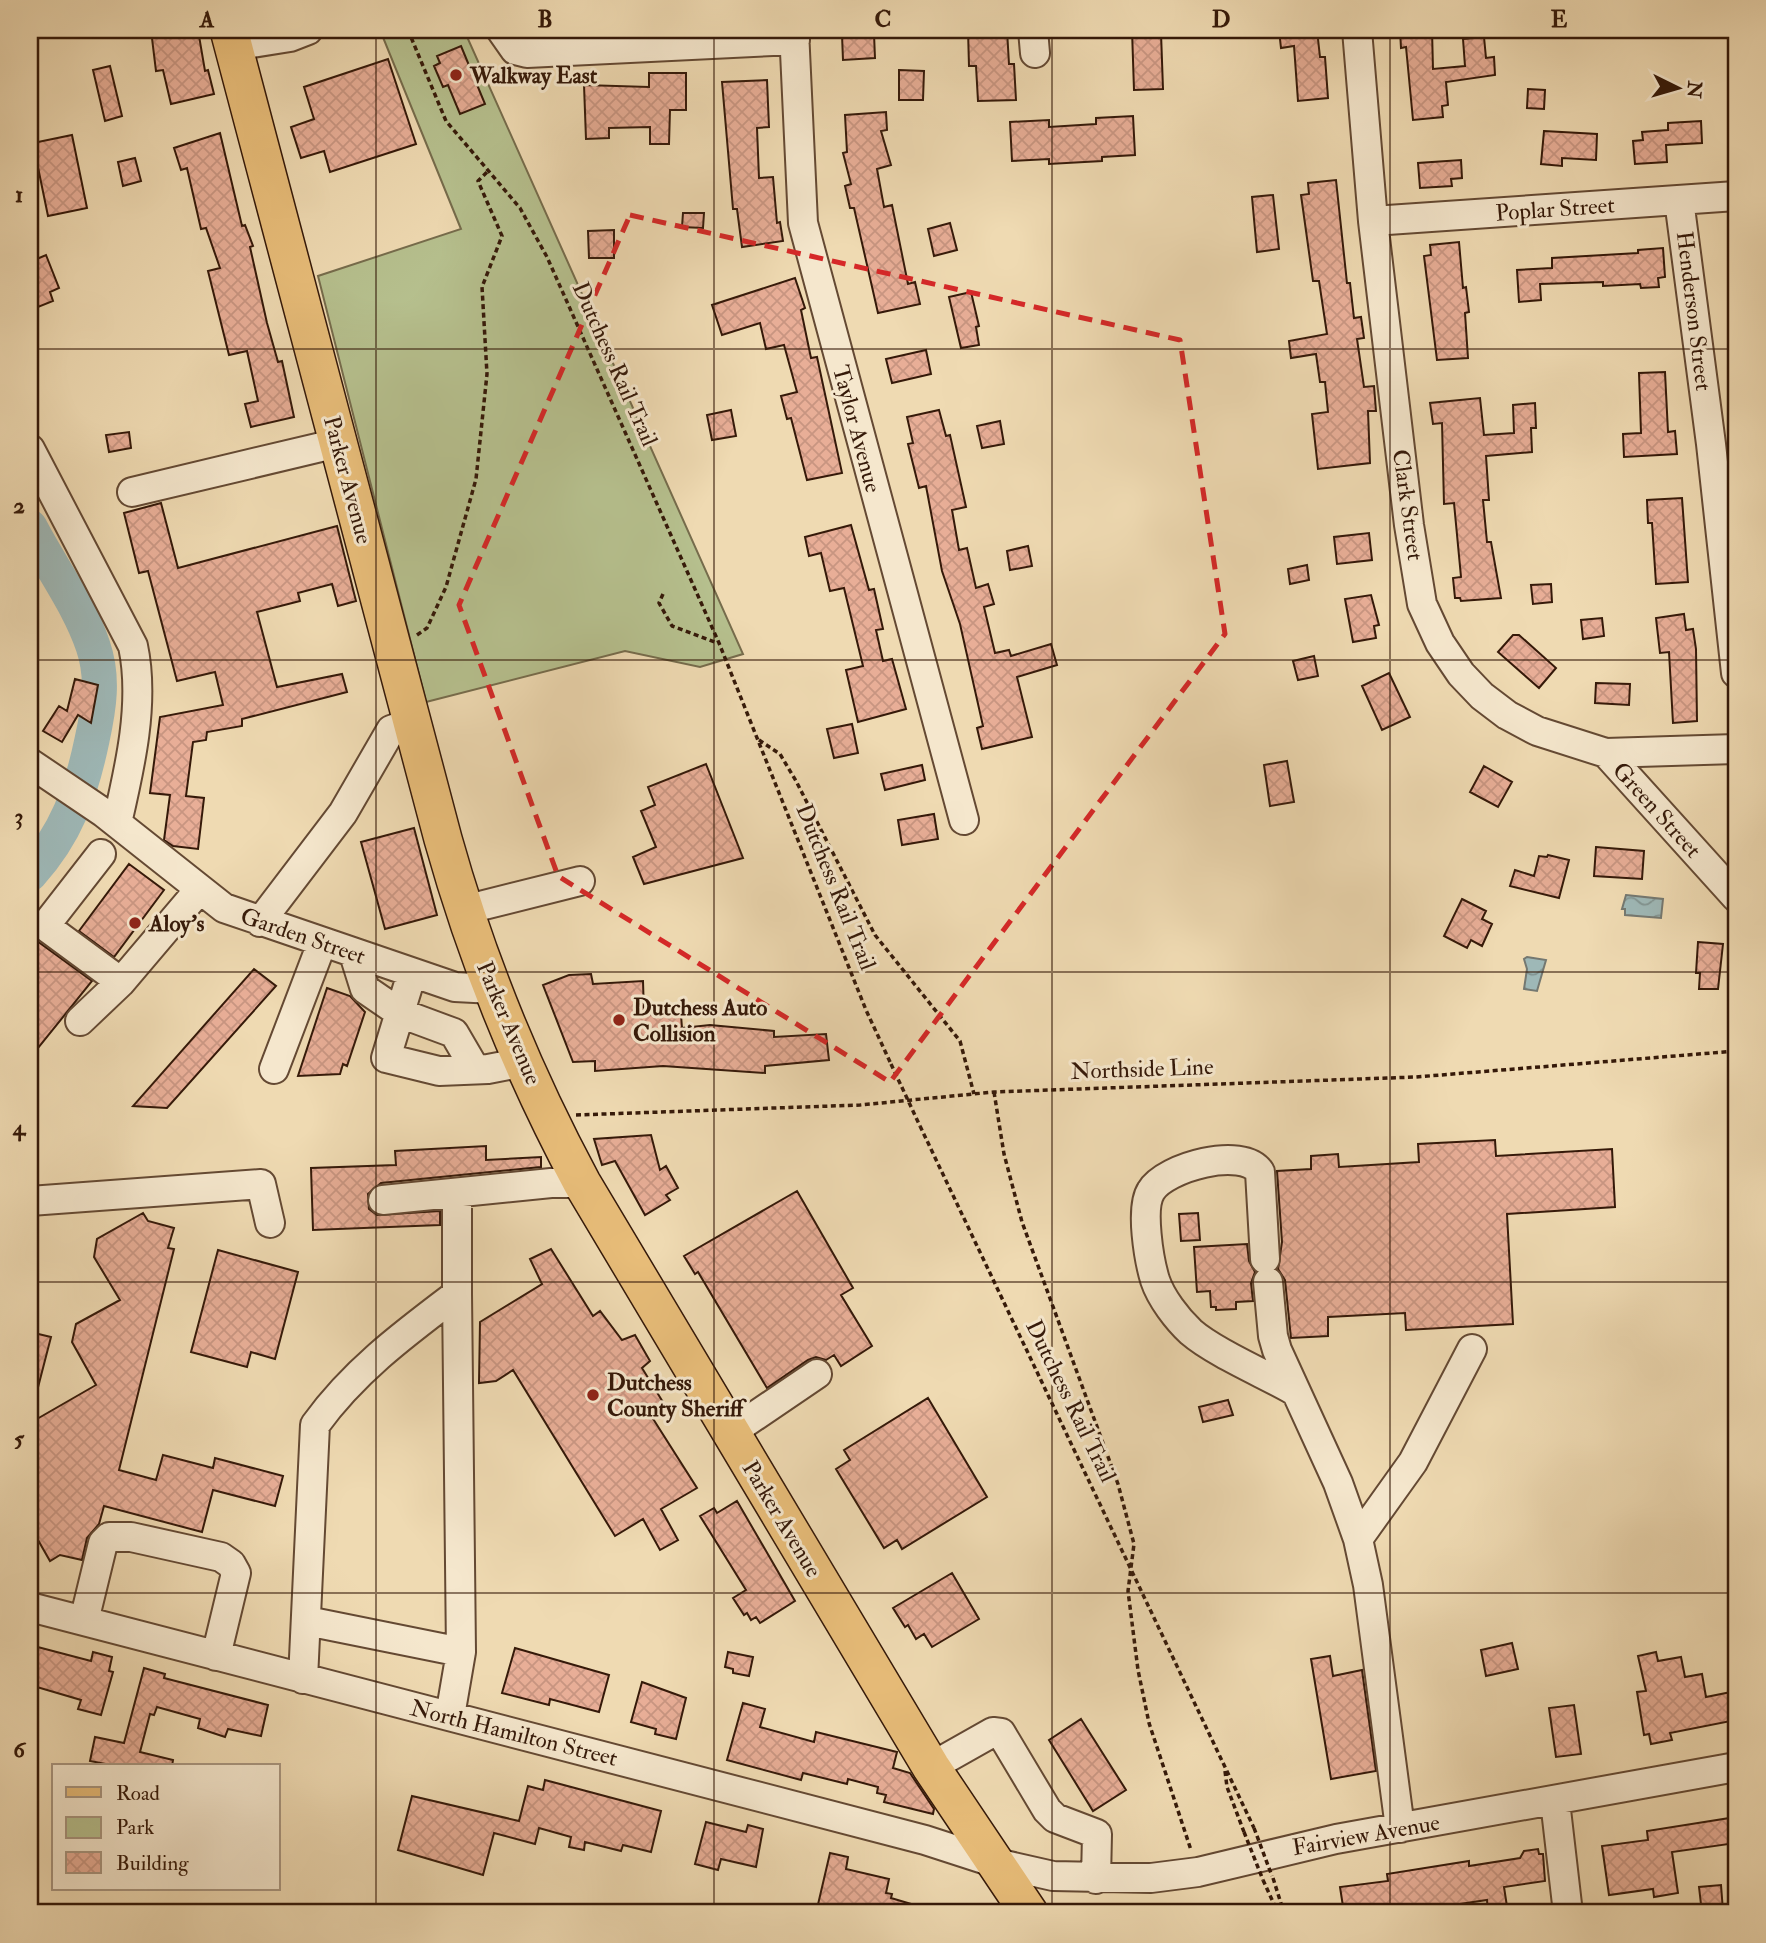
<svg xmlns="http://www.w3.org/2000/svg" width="1766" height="1943" font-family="'IM FELL Double Pica',serif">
  <defs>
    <pattern id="water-waves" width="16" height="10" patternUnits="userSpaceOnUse" patternTransform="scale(1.75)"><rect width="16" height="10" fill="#9eb8b7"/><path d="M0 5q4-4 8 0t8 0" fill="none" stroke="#829593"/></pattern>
    <pattern id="building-cross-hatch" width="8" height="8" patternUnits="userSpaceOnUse" patternTransform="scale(1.75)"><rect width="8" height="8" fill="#e8ae97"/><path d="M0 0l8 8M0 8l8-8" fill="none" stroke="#c89581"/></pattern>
  </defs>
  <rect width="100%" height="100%" fill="#efdab2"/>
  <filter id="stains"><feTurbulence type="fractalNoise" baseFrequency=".00286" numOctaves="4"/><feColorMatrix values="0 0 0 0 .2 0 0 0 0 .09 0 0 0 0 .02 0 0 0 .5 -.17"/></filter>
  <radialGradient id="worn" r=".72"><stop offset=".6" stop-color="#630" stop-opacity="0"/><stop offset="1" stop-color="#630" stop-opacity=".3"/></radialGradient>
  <path fill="#b6c08e" stroke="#766c4c" stroke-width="2" d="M380,30H464L743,654L700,667L625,651L426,702L318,276L461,229Z"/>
  <path fill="url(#water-waves)" stroke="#747871" stroke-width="2" d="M1626,895L1663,899L1661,918L1625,915V909H1622Z
    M1527,957L1546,960L1537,991L1524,989L1527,969L1524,959Z"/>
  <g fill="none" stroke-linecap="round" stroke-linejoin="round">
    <path stroke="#9eb8b7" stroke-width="35" d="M30,527C50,566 79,604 93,646C104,678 99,708 92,740C81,793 66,834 30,874"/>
  </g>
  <path fill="url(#building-cross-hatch)" stroke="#351909" stroke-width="2" d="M151,30H198L205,71L208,70L214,94L171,104L163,70L156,71Z
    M968,30H1007L1009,64H1014L1016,100L978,101L976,66H969Z
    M1132,30H1155V33H1161L1163,89L1134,90Z
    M1279,30H1317L1320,57H1325L1328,98L1298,101L1294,46L1281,48Z
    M1400,30H1432L1433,69L1465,66L1463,39L1484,37L1486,58L1494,57L1495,75L1446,82L1448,105L1442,106L1443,117L1413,120L1406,47L1401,48Z
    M874,34L875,58L843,60L842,35Z
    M461,46L485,104L460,114L448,85L443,87L434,66L440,63L437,56Z
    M388,59L416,144L330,172L324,151L301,158L291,127L314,119L304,87Z
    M110,66L122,116L105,121L93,70Z
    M899,70L924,71L923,100H899Z
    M649,73H686V110H670L669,144H650V127L609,128V138L586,139L584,85L649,87Z
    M767,80L769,127L757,128L759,178L773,177L777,223L780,222L783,241L742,247L737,209H733L722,82Z
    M1528,89L1545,90L1544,109L1527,108Z
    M886,112L887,130L881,131L891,165L877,169L884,207L892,205L908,284L915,282L920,304L878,313L854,208H850L845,186L851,184L843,153L847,152L845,115Z
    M1133,116L1135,155L1102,157V161L1049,164V159L1012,161L1010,122L1049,120V127L1096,124V118Z
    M1701,121L1702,143L1666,145L1667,162L1635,164L1633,141L1643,140L1642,132L1668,130V123Z
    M1544,131L1597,134L1596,160L1562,158V166L1541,164Z
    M220,133L242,226L245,225L253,246L250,247L267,323L278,362L282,361L294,417L251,427L245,404L258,401L247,351L229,355L208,271L220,268L206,228L201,229L187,168L181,170L174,148Z
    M72,135L87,208L48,216L33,143Z
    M135,158L141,181L123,186L118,162Z
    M1461,160L1462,178L1451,179L1452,186L1420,188L1418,163Z
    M1336,180L1347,283H1350L1354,318L1361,317L1364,338L1357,339L1364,387L1374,386L1376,411H1368L1370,463L1318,469L1312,414L1328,412L1325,382H1320L1316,354L1291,358L1289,341L1327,334L1319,281H1313L1301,195L1309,194L1308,183Z
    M1273,195L1279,249L1257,252L1252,197Z
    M683,213H704L703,228L682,227Z
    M950,223L957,250L934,256L928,229Z
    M614,230V258H589L588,231Z
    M1459,242L1463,288L1466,287L1469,312L1465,313L1468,358L1437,360L1424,256L1431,255L1430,245Z
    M1663,248L1665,277L1658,278L1659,287L1641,288L1640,284L1603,286V282L1540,284L1541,300L1519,302L1517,270L1552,268V258L1638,253V250Z
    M46,255L59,288L50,292L53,301L33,309L30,301V262Z
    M795,278L805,308L801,310L811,358L817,357L842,473L807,480L791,418L787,419L781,396L797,392L784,345L766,349L760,323L722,335L712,305Z
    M971,292L979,326L976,327L979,345L961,348L949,297Z
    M926,350L931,374L892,383L886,359Z
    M1665,372L1668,432L1675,431L1677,454L1624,457L1623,434L1641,433L1639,373Z
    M1480,398L1484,435L1514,433L1513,405L1535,403L1536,428H1531L1532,452L1486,456L1489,500H1483L1487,542H1491L1501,598L1461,601L1460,598H1455L1453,578L1461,577L1454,503L1444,504L1442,423L1433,424L1430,403Z
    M731,410L736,436L712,440L707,415Z
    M939,410L946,436L950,435L966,507L952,510L959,550L967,548L976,588L988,584L994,604L984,607L995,653L1009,650L1011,656L1051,644L1057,665L1017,677L1032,737L982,749L977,728L983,726L960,624L942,571L926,486L919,488L908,444L913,443L907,417Z
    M1000,421L1004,444L982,448L977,426Z
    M129,432L131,448L109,452L106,435Z
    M1682,498L1688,582L1656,584L1652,523H1648L1647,500Z
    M161,503L178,568L337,526L356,601L338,606L332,584L298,593L300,601L257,612L277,687L342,674L347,692L242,719V726L207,732L206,740L193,742L186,796L204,798L198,849L173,846L164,840L170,795L150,793L160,717L223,705L215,672L177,681L148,571L139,573L124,513Z
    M851,525L869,590L874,589L883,629L876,630L883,661L892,659L906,709L858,722L846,670L863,666L844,588L830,591L821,553L809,556L805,537Z
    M1369,533L1372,560L1337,564L1334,537Z
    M1028,546L1032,566L1010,570L1007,551Z
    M1307,565L1309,580L1290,584L1288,569Z
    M1551,584L1552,602L1533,604L1531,585Z
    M1371,595L1379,625L1374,626L1376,638L1353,642L1345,599Z
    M1684,614L1686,630L1693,629L1696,649L1697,721L1673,723L1669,652L1660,653L1656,618Z
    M1602,618L1604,636L1583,639L1581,620Z
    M1513,635H1519L1556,668L1539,688L1498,652Z
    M1314,656L1318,676L1298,680L1293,661Z
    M1389,673L1410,717L1382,730L1362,686Z
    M75,679L98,685L91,723L78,715L62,742L43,731L59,706L67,711Z
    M1596,683L1630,684L1629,705L1595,703Z
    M852,724L858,753L834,758L827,729Z
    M1287,761L1294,802L1270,806L1264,765Z
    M706,764L743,858L644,884L633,857L656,847L641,811L655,805L648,787Z
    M922,765L925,780L885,790L881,774Z
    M1484,766L1512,782L1498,807L1470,792Z
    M934,814L938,839L902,845L898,820Z
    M414,828L437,915L385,929L361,842Z
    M1596,847L1644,851L1642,879L1594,876Z
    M1548,855L1569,860L1559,898L1510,886L1515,870L1534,876L1539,856L1547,857Z
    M129,864L164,890L114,957L79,931Z
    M1462,899L1486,911L1482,919L1492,924L1482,946L1471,940L1467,948L1444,936Z
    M37,941L92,981L30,1058V951Z
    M1698,942L1723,944L1718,989H1699L1700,973H1696Z
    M254,969L276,986L167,1108L133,1106Z
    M591,974L593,984L643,981L644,1014L681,1015L682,1028L710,1025L774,1031V1037L826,1034L829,1060L765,1066V1073L663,1066L595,1071V1061L573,1062L543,985L569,975Z
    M327,988L350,996L365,1012L347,1066L343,1064L340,1074L298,1076Z
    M651,1135L660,1170L666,1166L678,1188L666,1195L670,1200L645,1215L615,1161L602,1165L594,1139Z
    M1495,1140L1496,1156L1612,1149L1615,1207L1507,1214L1513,1324L1406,1330L1405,1313L1328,1317V1336L1291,1338L1285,1280L1278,1269L1282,1242L1277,1171L1311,1169V1156L1338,1154L1339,1167L1419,1162L1418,1144Z
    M486,1146V1160L541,1157V1167L381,1183L368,1194L369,1209L377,1215L440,1211V1225L313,1230L311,1168L396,1165L395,1151Z
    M797,1191L853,1288L841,1295L872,1346L841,1366L834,1355L826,1360L816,1357L808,1360L767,1388L698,1272L695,1274L684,1256Z
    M143,1213L148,1221L174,1228L168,1248L174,1249L119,1470L156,1480L163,1455L213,1468L215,1458L283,1476L275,1506L213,1490L202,1532L104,1506L99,1524L87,1538L82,1560L60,1555L50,1561L30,1526V1423L96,1385L72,1342L76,1324L120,1300L94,1257L97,1239Z
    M1198,1213L1200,1240L1181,1241L1179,1214Z
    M1247,1244L1249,1261L1255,1272L1251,1283L1253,1301L1236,1302V1309L1216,1310V1307H1211L1210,1291L1197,1292L1194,1247Z
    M551,1249L593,1316L600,1311L622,1340L635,1335L650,1361L642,1368L666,1407L650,1414L697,1488L661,1509L678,1540L660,1550L643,1519L615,1536L513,1370L496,1381L479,1383L480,1322L542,1284L530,1259Z
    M218,1250L298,1272L275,1359L251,1352L247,1367L191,1352Z
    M30,1332L51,1337L35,1399H30Z
    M928,1398L987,1497L902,1549L897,1540L884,1548L836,1469L850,1460L844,1450Z
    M1228,1400L1233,1415L1203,1422L1199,1407Z
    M737,1501L795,1601L760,1623L756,1617L751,1620L747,1613L744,1615L733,1598L746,1590L700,1516L714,1508L717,1513Z
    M952,1573L979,1619L932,1647L924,1634L916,1639L908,1625L905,1627L893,1608Z
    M1512,1643L1518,1669L1486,1676L1481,1650Z
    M30,1645L91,1661L93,1652L112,1657L109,1671L113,1672L101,1715L78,1709L81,1700L30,1685Z
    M515,1648L609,1675L599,1712L550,1699L549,1705L502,1693Z
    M728,1652L753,1657L749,1676L733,1673V1669L725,1667Z
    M1656,1652L1658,1661L1681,1657L1685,1677L1702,1674L1706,1697L1736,1691V1720L1670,1733L1672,1740L1651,1744L1649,1734L1644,1735L1637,1692L1646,1691L1638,1656Z
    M1330,1656L1333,1676L1362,1670L1376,1771L1331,1779L1311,1659Z
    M144,1668L165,1674L164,1678L268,1705L261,1736L228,1729L225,1737L198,1728L200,1719L157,1707L154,1715L150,1714L140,1752L173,1760L172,1766H116L90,1761L95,1737L124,1743Z
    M642,1682L686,1698L676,1739L655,1734L656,1729L631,1722Z
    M743,1703L765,1709L760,1727L814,1742L816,1732L897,1752L893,1768L910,1773L934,1809L933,1814L884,1802L886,1795L877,1793L878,1787L848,1779L847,1784L803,1773L801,1780L727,1760Z
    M1574,1705L1581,1754L1556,1757L1549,1708Z
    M1081,1719L1126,1790L1093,1811L1049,1740Z
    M545,1780L661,1811L651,1852L623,1845L621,1851L585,1842L584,1850L569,1847L571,1837L539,1828L535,1844L494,1833L483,1875L398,1850L412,1796L519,1821L528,1786L543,1790Z
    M1736,1817V1843L1672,1852L1678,1893L1654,1897L1653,1889L1609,1895L1602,1846L1648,1840L1647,1831Z
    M706,1822L746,1832L748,1825L763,1829L756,1867L721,1859L718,1870L695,1864Z
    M1538,1849L1539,1854H1543L1545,1881L1504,1887L1508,1913H1488L1487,1900L1446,1906L1447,1913H1344L1340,1887L1388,1881L1387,1874L1450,1864L1469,1861V1866L1520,1858L1524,1851Z
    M830,1853L848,1857L846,1869L889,1879L886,1893L892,1894L891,1898L928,1909L927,1913H816Z
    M1721,1885L1723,1911L1702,1913L1699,1887Z"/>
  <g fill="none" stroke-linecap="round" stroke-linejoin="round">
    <defs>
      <path id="minor" d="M501,30L515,50L527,53L795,40
        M794,30L803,223L964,820
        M1033,30L1035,53
        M1357,30L1373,221L1409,525L1422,604L1440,643L1461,674L1482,696L1507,715L1537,731L1606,753L1736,749
        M233,46L290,37L308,30
        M1679,200L1711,444L1736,673
        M1373,221L1736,196
        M30,449L133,646C145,702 130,767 117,823
        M132,492L338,443
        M1606,753L1736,897
        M30,763L104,813L224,908L455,987L494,989
        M101,854L45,926L121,982
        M464,910L580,881
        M260,922L343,813L391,730L413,722
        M354,954L365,989L400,1013L454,1033L475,1069
        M412,973L386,1058L439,1071L488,1069L525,1062
        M80,1021L121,982L199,890
        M274,1069L322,943
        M457,1193V1294
        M383,1200L551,1183H582
        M30,1201L261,1184L270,1223
        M1265,1259L1260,1172C1243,1146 1165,1167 1151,1191C1140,1208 1149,1260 1155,1280C1161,1298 1177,1319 1191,1332C1214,1352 1265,1374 1293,1390
        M1268,1282L1273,1336L1277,1350L1338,1483L1358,1539L1368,1585L1400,1828
        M730,1433L817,1374
        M1358,1539L1413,1462L1472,1349
        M30,1607L925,1840L996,1863L1053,1876L1151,1878L1198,1872L1336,1839L1736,1767
        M84,1621L103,1543L109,1537H131L221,1557L231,1564L236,1573L216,1656
        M303,1679L315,1425C354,1371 404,1334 457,1294L461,1652L307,1621
        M450,1716L461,1652
        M931,1767L993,1732L1001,1733L1047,1810L1055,1818L1097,1834L1096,1879
        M1555,1801L1568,1913"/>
      <path id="major" d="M229,30L443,839C476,957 524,1075 582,1183L931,1767L1029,1913"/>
    </defs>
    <use href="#minor" stroke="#644933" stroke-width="32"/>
    <use href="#major" stroke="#351909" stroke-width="40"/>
    <path stroke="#351909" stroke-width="3.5" stroke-dasharray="5 3.5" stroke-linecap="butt" d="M408,30L446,121L520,208L547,257L719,643L866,1010L891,1064
      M663,594L659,603L672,626L717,643
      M417,635L427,628L446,587L476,479L487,374L482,287L502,236L478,181L488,171
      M759,740L780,754L796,781L875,935L960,1041L974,1094
      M994,1092L1004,1154L1022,1222L1118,1484L1134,1544L1128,1591L1138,1670L1149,1723L1191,1850
      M576,1115L860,1105L994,1092L1416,1077L1736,1051
      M920,1126L1254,1828
      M1225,1771L1227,1787L1244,1832
      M1273,1878L1284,1913
      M1263,1880L1278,1913"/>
    <use href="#minor" stroke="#f5e7cd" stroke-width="28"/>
    <use href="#major" stroke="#e8bd79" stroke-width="37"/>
    <path stroke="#351909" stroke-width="3.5" stroke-dasharray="5 3.5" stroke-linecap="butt" d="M891,1064L920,1126
      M1254,1828L1272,1876
      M1244,1832L1263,1880"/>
  </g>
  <path fill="none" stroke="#d62828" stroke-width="5" stroke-dasharray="14 9" stroke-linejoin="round" d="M630,215L1180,340L1225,634L890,1082L558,876L459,605Z"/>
  <path fill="none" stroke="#351909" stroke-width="2" stroke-opacity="0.55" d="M376,30V1913M714,30V1913M1052,30V1913M1390,30V1913M30,349H1736M30,660H1736M30,972H1736M30,1282H1736M30,1593H1736"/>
  <g fill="#8f2418" stroke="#f5e7cd" stroke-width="2.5">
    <circle cx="456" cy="75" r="7"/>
    <circle cx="135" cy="923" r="7"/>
    <circle cx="619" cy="1020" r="7"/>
    <circle cx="593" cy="1395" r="7"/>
  </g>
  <g text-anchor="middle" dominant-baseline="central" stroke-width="6" stroke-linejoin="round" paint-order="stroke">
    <g font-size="23" font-weight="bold" fill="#351909" stroke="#f5e7cd" text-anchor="start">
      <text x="470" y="75">Walkway East</text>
      <text x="149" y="923">Aloy's</text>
      <text x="633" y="1007">Dutchess Auto<tspan x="633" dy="26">Collision</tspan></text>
      <text x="607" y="1382">Dutchess<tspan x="607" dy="26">County Sheriff</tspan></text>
    </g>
    <g font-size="23" fill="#351909" stroke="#f5e7cd">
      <text transform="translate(1555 209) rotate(-4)">Poplar Street</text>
      <text transform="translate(1694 311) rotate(83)">Henderson Street</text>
      <text transform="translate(615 364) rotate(66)">Dutchess Rail Trail</text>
      <text transform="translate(857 429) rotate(75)">Taylor Avenue</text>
      <text transform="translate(348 480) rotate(75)">Parker Avenue</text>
      <text transform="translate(1408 505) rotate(82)">Clark Street</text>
      <text transform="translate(1657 810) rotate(48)">Green Street</text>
      <text transform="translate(836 887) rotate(68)">Dutchess Rail Trail</text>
      <text transform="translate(303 936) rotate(19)">Garden Street</text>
      <text transform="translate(509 1023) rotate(67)">Parker Avenue</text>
      <text transform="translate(1142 1069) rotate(-2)">Northside Line</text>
      <text transform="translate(1071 1401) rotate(64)">Dutchess Rail Trail</text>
      <text transform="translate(782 1519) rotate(59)">Parker Avenue</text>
      <text transform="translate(514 1733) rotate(14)">North Hamilton Street</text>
      <text transform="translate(1366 1835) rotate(-10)">Fairview Avenue</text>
    </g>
  </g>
  <rect width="1766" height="1943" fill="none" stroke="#efdab2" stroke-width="77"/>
  <rect x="52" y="1764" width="228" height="126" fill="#f5e7cd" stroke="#a8957f" stroke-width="2"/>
  <rect x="66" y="1787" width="35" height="10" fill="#e8bd79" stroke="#a8957f" stroke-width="2"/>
  <text x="116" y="1800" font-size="21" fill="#351909">Road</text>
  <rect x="66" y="1817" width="35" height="21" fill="#b6c08e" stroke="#a8957f" stroke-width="2"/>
  <text x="116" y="1834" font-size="21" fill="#351909">Park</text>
  <rect x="66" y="1852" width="35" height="21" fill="url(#building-cross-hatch)" stroke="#a8957f" stroke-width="2"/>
  <text x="116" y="1870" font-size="21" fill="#351909">Building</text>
  <g transform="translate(1678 88) rotate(95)" stroke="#f5e7cd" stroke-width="5" paint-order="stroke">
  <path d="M0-5L12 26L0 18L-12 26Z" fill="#351909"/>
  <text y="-10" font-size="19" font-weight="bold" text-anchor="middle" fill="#351909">N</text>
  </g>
  <rect x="38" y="38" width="1690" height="1866" fill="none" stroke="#351909" stroke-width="2.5"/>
  <g font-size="23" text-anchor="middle" font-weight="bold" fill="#351909">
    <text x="207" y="27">A</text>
    <text x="545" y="27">B</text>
    <text x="883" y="27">C</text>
    <text x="1221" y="27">D</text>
    <text x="1559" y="27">E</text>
    <text x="19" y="202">1</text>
    <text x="19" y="513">2</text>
    <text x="19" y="824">3</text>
    <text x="19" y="1135">4</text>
    <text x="19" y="1446">5</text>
    <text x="19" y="1757">6</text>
  </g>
  <rect width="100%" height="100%" filter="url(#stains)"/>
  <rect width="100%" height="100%" fill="url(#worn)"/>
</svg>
